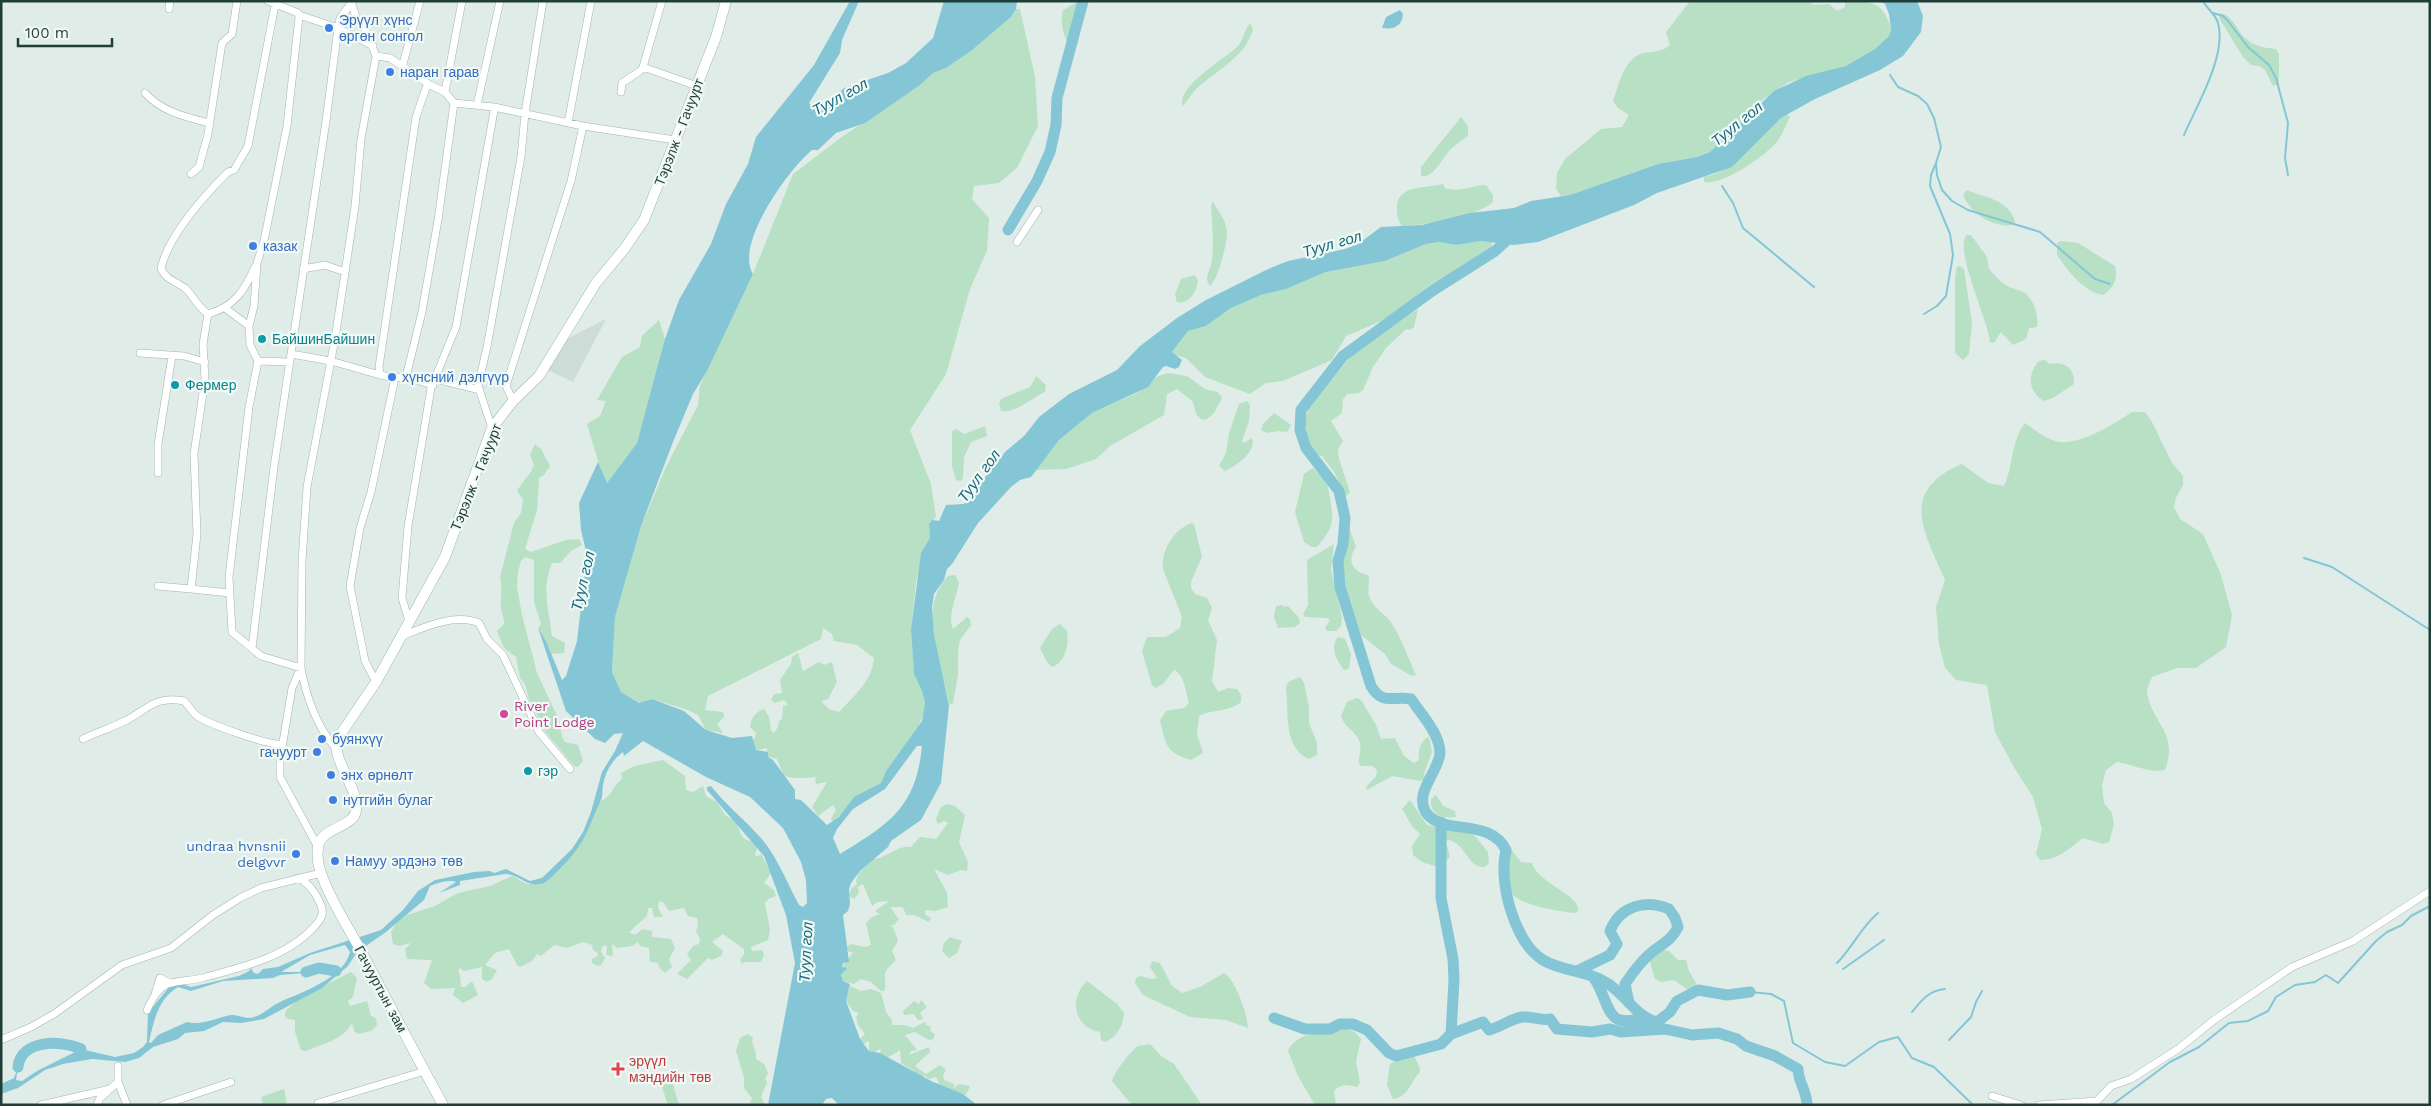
<svg xmlns="http://www.w3.org/2000/svg" width="2431" height="1106" font-family="'Work Sans',sans-serif">
  <rect width="100%" height="100%" fill="#e0ece8"/>
  <path fill="#cedcd7" d="M606,319L573,382L544,368L559,343Z"/>
  <path fill="#b7e0c4" d="M1079,1H1088V5L1080,26L1078,43L1072,47L1069,46C1063,34 1060,24 1063,10Z
    M1690,1H1808L1814,5L1829,4L1837,11L1845,7V1C1871,1 1885,2 1891,30L1889,36L1875,49L1859,59L1846,66L1789,82L1761,101L1710,152L1697,157L1658,164L1570,195L1561,196L1556,189L1557,173L1565,159L1601,129L1622,127L1629,115L1618,108L1613,101C1619,85 1624,57 1644,53C1655,51 1662,52 1670,45L1666,32Z
    M1016,9H1020L1035,77L1038,126L1017,168L999,183L974,186L972,199L989,218L987,251L970,289L946,374L910,430L931,484L936,517L929,524L930,538L922,557L916,582L911,629L914,674L922,691L925,703L923,715L918,727L886,771L881,783L851,801L849,807L833,822L831,819L836,810L833,805L818,816L812,807L827,782L816,784L815,780L817,777C806,778 794,779 784,776L777,759L768,757L767,748L756,750L753,742L756,733L750,727C751,718 755,712 764,709L769,717L771,730L774,733L778,727L779,721L782,719L783,706L788,705L784,700L775,703L771,700L774,694L782,693L780,680L791,664L792,657L798,653L803,671L819,662L824,665L832,662L837,682L828,699L821,701L829,709L839,712C854,696 872,681 874,658L857,645L834,641L832,634L823,628L821,639L708,696L705,710L723,712L724,717L717,724L723,733L706,730L698,715L688,710L652,699L640,703L621,692L612,672L615,617L641,526L666,467L698,405L700,385L753,274L793,174L843,136L920,85L933,73L946,68L971,51L1011,17Z
    M2220,13C2234,16 2236,30 2245,38C2253,46 2265,48 2276,49L2279,54V84L2273,86L2265,70L2259,66L2251,65L2243,57L2219,18Z
    M1250,23L1253,29C1246,57 1217,70 1197,88C1192,93 1188,100 1183,106C1175,87 1225,59 1237,47C1244,40 1244,30 1250,23Z
    M1786,115L1790,116C1786,126 1782,136 1775,144C1763,157 1722,186 1704,182V177C1743,169 1754,134 1786,115Z
    M1461,117L1468,126V136C1463,140 1456,144 1452,148C1443,156 1434,179 1421,176V167Z
    M1443,184L1445,188C1459,193 1473,185 1486,185L1493,195V202C1475,218 1426,225 1402,226C1397,219 1397,216 1397,207C1397,185 1427,188 1443,184Z
    M1967,190C1985,198 2008,199 2015,221L2013,225C1993,228 1971,214 1963,195Z
    M1213,202C1218,211 1226,220 1227,231C1228,241 1218,280 1210,286C1203,278 1211,269 1212,260C1214,241 1212,224 1211,205Z
    M1966,235H1971L1987,257L1989,269C1994,274 1998,280 2003,283C2009,288 2014,288 2021,291C2033,296 2039,314 2037,327L2029,328L2026,339L2013,345L2001,332L1994,343L1990,342C1987,316 1955,253 1966,235Z
    M1481,241L1492,242V246L1464,265L1430,285L1386,319L1346,336L1332,360L1283,381L1266,383L1250,394L1205,377L1186,358L1174,355L1172,352L1188,331L1206,326L1231,308L1261,295L1286,289L1326,272L1385,261L1426,244L1439,242L1456,245Z
    M2061,241L2078,243L2115,266C2118,279 2114,288 2103,295C2084,292 2068,271 2057,255V243Z
    M1960,266L1964,269L1972,323L1969,354L1963,360L1955,353V278L1957,267Z
    M1195,275L1198,281C1197,291 1189,305 1177,302L1175,295L1181,279Z
    M1418,309L1414,327L1410,330L1406,329L1386,348L1373,367L1363,390L1359,393L1347,394L1343,399L1342,413L1331,421L1343,441L1338,449L1339,459L1350,492L1346,496L1334,472L1322,456L1317,455L1305,438L1306,416L1309,408L1354,352Z
    M659,320L665,339L662,354L637,443L607,483L602,474L587,424L600,416L606,401L597,400L622,357L640,347L642,336Z
    M2045,360L2049,364C2065,361 2075,368 2074,384L2053,398L2044,401C2028,392 2027,374 2039,361Z
    M1168,373L1187,376L1205,389L1218,392L1222,398L1214,413L1206,420L1201,419L1196,414L1193,402L1177,389L1167,394L1164,415L1110,446L1096,459L1066,469L1036,470L1059,440L1092,413L1139,392L1158,376Z
    M1036,376L1046,385L1045,392C1032,398 1014,414 1001,411L999,404L1001,399L1030,387Z
    M1247,401L1250,405L1249,421L1242,441L1244,443L1252,438C1257,452 1236,466 1225,471L1219,466L1226,453L1229,433L1239,404Z
    M2132,412H2145L2152,422L2172,463L2183,476V485L2176,498L2174,507L2180,519L2203,534L2221,575L2232,615L2226,647L2196,668H2177L2152,677C2150,682 2147,687 2147,692C2152,725 2179,731 2165,770C2148,773 2135,765 2117,762L2106,770L2102,785L2104,803L2112,813L2114,824L2109,842L2103,844L2083,838C2070,848 2058,860 2040,860L2036,854L2042,829L2033,797L2015,769L1995,732L1987,685L1956,680L1945,668L1939,644L1936,607L1945,580C1924,532 1898,491 1962,464L1988,483L2004,486C2014,465 2010,443 2025,423C2035,430 2048,441 2060,442C2083,444 2114,424 2132,412Z
    M1274,413L1291,425L1287,432L1278,431L1267,433L1261,430L1263,424Z
    M985,426L987,436L971,442L964,457L963,478L961,481L956,480L952,466V431L956,429L964,434Z
    M535,444L541,449L550,466L544,475L539,478L537,510L525,549L531,552L566,540L579,539L582,545L571,551L560,563H552C544,583 546,596 549,616C551,623 550,629 552,636L565,643L564,653L551,654L546,641L538,628L541,624L534,602V560L525,557L521,561L518,572L517,587L522,615L537,673L559,720L562,737L565,742L578,745L583,761L578,767L574,766L545,731L529,699L525,684L520,678L516,657L504,648L497,631L504,624C505,618 501,614 501,608C500,597 503,588 500,577L514,523L521,513L523,499L517,491C523,481 530,475 534,465L530,455Z
    M1313,468L1325,480L1328,486C1332,516 1339,522 1317,547H1312L1304,542L1295,512L1304,474Z
    M1191,523L1194,524L1202,557L1191,582V588L1195,594L1207,598L1212,608L1208,620L1217,640L1212,681L1218,692L1228,688L1237,689L1241,695V702C1229,712 1213,709 1199,716L1197,734L1203,753L1191,760C1165,752 1166,745 1160,720L1166,711L1184,708L1189,703C1186,693 1185,675 1174,670L1164,683L1156,688L1152,685L1142,651L1147,637H1166L1180,628L1182,617L1163,569C1161,550 1173,531 1191,523Z
    M1347,530H1350L1356,547C1346,561 1353,572 1368,575C1371,582 1366,590 1370,598C1374,609 1383,612 1390,621C1401,636 1408,658 1416,675L1412,676L1391,664L1385,654L1361,635L1345,592L1341,568Z
    M1334,544L1331,570L1342,618L1341,626L1336,631H1327L1325,628L1330,620L1327,618L1305,617L1303,614L1308,605L1307,560Z
    M955,575L959,582C957,596 947,616 953,629L967,617L970,619L971,625L960,640L958,650V675L953,703L949,705C943,665 915,611 948,576Z
    M1282,605L1284,607L1288,606L1299,618L1300,623L1295,627L1278,628L1274,617L1276,606Z
    M1060,624L1067,631C1069,644 1066,662 1052,667L1047,662L1040,648L1052,629Z
    M1338,637L1345,639L1351,654L1349,669L1344,670C1337,660 1329,648 1338,637Z
    M1300,677L1304,683L1309,707V723L1317,743V755L1309,759C1283,748 1289,713 1286,688L1288,682Z
    M1357,698L1361,700L1376,725L1381,739L1395,738L1404,756L1414,763L1419,760C1418,751 1420,740 1429,737L1432,752L1424,774L1425,778L1421,781L1392,776L1367,790L1366,787L1376,776L1377,770L1372,766H1361L1359,763C1358,756 1362,750 1360,743C1357,731 1344,728 1341,716L1347,702Z
    M663,760L685,776L686,790L693,792L703,786L706,796L717,802L725,815L735,821L742,836L746,840L751,841L757,848L755,855L757,857L761,854L771,873L764,883L774,890L776,896L768,899L765,903L770,930L768,940L751,947L752,951L762,950L764,955L761,962H746L742,964L740,960L744,954V949L723,934L712,942L723,951L721,956L712,960L708,958L687,979L677,974L691,960L687,954L693,946L699,944L700,939L696,931L698,926L697,918L688,916L684,908L669,911L663,902L659,901L658,908L663,917H654L652,908H648L647,916L629,932L635,935L643,929L652,931V937L671,939L675,948L669,959L672,967L665,973L660,969L658,963L650,962L649,948L640,946L638,942L632,946L617,948L612,944L613,956L606,955L607,947L605,945L602,947L601,952L605,958L602,964L598,966L592,963V959L598,956L597,952L593,950L592,945L583,942L567,948L554,945L541,956L537,954L532,961L520,967L517,965L509,949L495,953L485,965L497,970L492,979L487,982L482,979V967L464,971L460,968L458,971L460,975L461,987H465L471,982L473,983L478,995L463,1003L453,995L455,988L431,989L424,983L432,960L407,959L405,949L411,943L399,946L393,944L391,932L396,923L407,915L435,906L458,893L490,886L512,876C518,878 524,884 530,884C563,884 589,830 598,803C611,798 612,787 622,779L621,773L634,766Z
    M1436,795L1443,806L1455,811L1456,817C1443,819 1429,815 1431,799Z
    M1410,800L1427,825L1446,830H1459L1475,836L1488,852L1489,863L1485,867C1467,868 1467,845 1449,840L1446,841L1450,857L1438,867L1422,862L1413,855L1412,846L1420,834L1412,826L1402,809Z
    M947,804L955,806L965,815L959,842L968,862L967,871L961,870L948,875L934,869L947,893L948,907L935,911L925,910V914L931,918L929,922L914,915H906L903,907H890L900,921L899,919L894,925L890,926L893,927L898,941L892,951L896,960C892,965 887,967 885,974C884,980 887,984 884,991H881L871,982L861,979L854,984L843,981L841,975L846,968L842,967L853,952H849L846,947L851,944L865,947L871,945L866,923L872,917L880,914L875,911L889,901L877,902L872,906L863,884L858,887L859,893L854,899L849,896L851,889L857,884L856,881L859,873L873,859C887,859 896,845 911,847L920,837L936,839L948,823L944,821L938,824L936,819L941,807Z
    M1511,849L1521,862L1532,863C1537,883 1581,895 1578,911L1575,913C1560,912 1516,905 1509,890C1507,885 1506,877 1505,871C1504,863 1505,854 1511,849Z
    M950,937L962,941L957,953L949,958L942,951L944,943Z
    M1662,950L1669,951L1678,960H1686L1689,971L1696,983L1695,988C1686,992 1682,985 1674,980L1661,982L1655,979L1649,959Z
    M1152,961L1160,963L1172,986L1182,993L1200,987L1224,973C1235,978 1248,1016 1248,1028L1226,1020L1190,1017L1143,995L1135,983L1136,978L1140,976L1152,979L1157,978L1150,967Z
    M351,972L357,978L353,997L348,1001L350,1006L367,1001L371,1016L376,1018L377,1025L371,1031L358,1034L354,1031L353,1025L351,1024C345,1039 320,1045 306,1051L301,1050L295,1032V1020L288,1019L285,1016L286,1010L303,996Z
    M1087,981L1117,1004L1124,1013C1123,1026 1118,1035 1106,1042L1101,1040L1100,1032C1073,1027 1069,998 1087,981Z
    M850,986L861,991L871,989L881,993L886,1012L892,1020V1025H904L913,1028L925,1022L926,1025L931,1027L930,1031L935,1034L933,1039L929,1040L915,1032L905,1035L917,1050L911,1051L909,1055L929,1047L930,1052L915,1066L926,1074L940,1065L946,1070L943,1075L944,1080L954,1084V1088L959,1084L970,1086L966,1095L941,1087L936,1077L928,1079L925,1076L922,1077L914,1075V1071L901,1063L900,1050L887,1058L880,1053L881,1048L875,1052L869,1051V1041L863,1044L860,1039L865,1034L858,1025L856,1017L859,1013L853,1011L846,1001Z
    M921,1000L927,1007L920,1013L923,1019L918,1020L914,1014L904,1015L903,1011L914,1001L919,1004Z
    M1342,1027L1355,1032L1361,1039L1356,1061L1360,1083L1357,1087C1348,1085 1341,1083 1334,1091L1336,1105H1315L1298,1076L1288,1051C1298,1030 1323,1035 1342,1027Z
    M748,1034L753,1038L752,1042L756,1053V1059L764,1064L768,1073L765,1079L767,1082L761,1097L765,1105H749L752,1098L744,1088V1078L736,1051L740,1038Z
    M1150,1044L1161,1056L1174,1064L1202,1105H1132L1112,1081C1114,1073 1130,1051 1138,1046C1142,1045 1147,1045 1150,1044Z
    M1414,1056L1420,1068V1072C1410,1082 1409,1097 1393,1099L1387,1085L1390,1064L1399,1059Z
    M672,1081L679,1105H668L661,1084Z
    M284,1089L287,1105H263L261,1097Z"/>
  <path fill="#84c6d6" fill-rule="evenodd" d="M850,1H859L842,40L840,53L809,103L812,107L827,104L844,88L888,73L906,63L933,38L944,1H1017L1016,9L1011,17L971,51L946,68L933,73L920,85L865,123L836,133L818,150H812C789,169 734,244 753,274L707,371L693,394L673,442L641,526L615,617L612,672L621,692L639,703L652,699L684,711L706,730L732,738L752,736L756,750L768,752V757L773,760L795,790V799L801,800L827,825L839,817L854,797L881,783L886,771L922,721L925,703L922,691L914,674L911,629L921,553L930,538L929,524L932,520L939,521L946,505L964,504L1005,452L1025,435L1039,417L1069,394L1117,370L1140,346L1177,318L1206,300L1266,270L1288,261L1345,249L1358,244L1381,227L1422,225L1470,213L1514,208L1531,201L1570,195L1658,164L1697,157L1710,152L1774,91L1806,76L1846,66L1875,49L1889,36L1891,30L1889,14L1885,4L1880,1H1917L1923,16L1921,32L1903,56L1880,70L1815,99L1781,118L1732,167L1657,193L1634,205L1538,242L1514,245L1481,241L1456,245L1439,242L1426,244L1385,261L1326,272L1286,289L1261,295L1231,308L1206,326L1188,331L1172,352L1182,360L1179,367L1175,369L1166,366L1163,367L1148,387L1092,413L1059,440L1031,477L1020,480L1011,487L978,523L952,564L947,569L944,580L934,594L932,608L934,635L949,706L941,783L921,820L891,841L888,847L860,871L851,883L849,889L850,904L848,911L843,915L849,962L843,963L842,967L847,968L841,975L843,981L850,984L846,1001L860,1039L869,1051L880,1053L931,1081L963,1094L977,1105H839L832,1098L826,1099L822,1105H768L795,963L786,915L764,856L707,790V787L711,786C726,805 744,819 760,837C777,856 787,883 799,905L803,907L807,903L806,880L801,862L783,828L750,797L706,777L643,741L624,756L623,752C612,760 605,772 603,785C602,790 603,796 601,800C595,812 591,824 585,836C577,852 559,872 544,883C526,888 523,876 507,874C503,874 467,880 460,881V885L439,893L456,882C449,879 437,883 430,886L424,900L386,932L357,952L348,966L322,988L264,1019L241,1023L223,1022L204,1031L185,1033L178,1039L153,1047L139,1058L125,1062L92,1059L63,1064L45,1070L18,1088L1,1094V1084L14,1078L18,1067L16,1080L22,1081L37,1071L81,1049L115,1057L134,1053L143,1047L147,1042L148,1013L170,986L181,984L191,987L239,976L249,971L251,968L254,973L258,974L263,969L278,967L310,953L381,930L403,910L418,891L435,880L474,872L490,871L494,873L506,869L530,881L542,878L572,849L583,832L591,812L602,772L615,751L623,733L614,734L605,743L595,739L566,711L538,628L546,641L562,680L566,676L577,641L587,555L581,530L579,503L598,462L607,483L637,443L665,339L679,300L711,244L726,204L748,164L756,137L814,65ZM917,746H922C916,808 889,824 840,854L833,838L837,829L853,809L885,789ZM345,945L350,952C344,978 302,992 280,1002C271,1006 264,1014 254,1017C245,1020 239,1014 231,1015C216,1018 201,1026 187,1022L158,1035L151,1043L149,1042C154,1020 158,999 178,987L191,991L223,981L273,978L280,975L304,973L306,972H281L310,955Z
    M1400,10L1403,14C1402,26 1394,30 1382,28L1386,17Z"/>
  <g fill="none" stroke-linecap="round" stroke-linejoin="round">
    <path stroke="#84c6d6" stroke-width="2" d="M2213,13L2223,16L2228,21L2248,47L2269,65L2276,78L2288,123L2285,158L2288,175
      M1890,75L1898,87L1918,96L1927,104L1934,118L1941,147L1936,163L1937,175L1942,190L1952,201L1968,210L2040,232L2095,279L2110,284
      M2184,135C2197,105 2227,55 2218,23C2215,13 2207,9 2203,1
      M1722,186L1733,203L1743,228L1814,287
      M1924,314L1937,306L1946,296L1953,255L1950,234L1930,186L1931,175L1936,163
      M2304,558L2332,567L2430,630
      M1837,963C1853,947 1861,927 1878,913
      M1843,969L1884,940
      M1750,992L1771,994L1784,1001L1793,1043L1825,1062L1845,1066L1879,1042L1898,1037L1912,1058L1934,1067L1973,1105
      M1912,1012C1921,1001 1929,990 1945,989
      M1949,1040L1971,1017L1976,1002L1982,991
      M2112,1105L2170,1062L2199,1047L2229,1023L2248,1021L2268,1011L2276,997L2295,985L2315,982L2326,975L2338,983L2376,941L2387,932L2402,925L2411,916L2430,906"/>
    <path stroke="#84c6d6" stroke-width="11" d="M1008,230L1037,181L1050,152L1056,125L1057,98L1083,1
      M1514,234L1495,251L1432,291L1343,356L1301,410L1300,430L1306,448L1339,491L1345,518L1343,544L1338,561L1340,587L1371,686C1382,705 1392,696 1411,699C1421,714 1440,734 1440,753C1439,772 1411,795 1428,815C1446,835 1490,818 1506,850C1498,881 1514,942 1543,960C1563,972 1587,970 1607,983C1625,994 1636,1017 1657,1022L1670,1012L1677,1001L1698,990L1727,995L1750,992
      M1441,822V898L1453,959L1454,980L1451,1034
      M1577,971L1610,955L1617,944L1610,931C1620,906 1645,899 1669,909L1675,918L1678,927C1672,940 1662,944 1652,952C1641,961 1633,972 1625,984L1629,1003
      M306,972L319,968L336,971
      M1593,977C1603,988 1606,1013 1617,1019C1625,1023 1640,1019 1649,1019
      M1274,1018L1305,1029H1330L1340,1024H1353L1367,1030L1389,1053L1396,1056L1441,1044L1451,1034L1483,1022L1489,1030C1501,1027 1510,1019 1522,1017C1532,1016 1540,1021 1550,1019L1557,1029L1592,1032L1610,1029L1621,1032L1665,1029L1692,1035L1718,1033L1737,1039L1746,1046L1775,1056L1798,1069C1798,1082 1807,1091 1807,1105
      M18,1067C21,1039 62,1040 81,1049"/>
    <defs>
      <path id="minor" d="M268,1L298,13L299,17L287,126L264,241L257,263L254,306L249,326L250,345L258,361L249,407L229,577L232,632L261,656L301,668C306,696 317,728 336,748
        M662,1L643,67L697,86
        M350,5L340,18L338,28L373,46
        M169,9L170,1
        M376,56L390,58L430,85L426,88L416,117L379,367L380,375L395,378L371,492L360,528L350,586L365,661L376,682
        M403,64L420,1
        M445,92L462,1
        M621,92L622,83L640,71L643,67
        M145,93C162,112 186,117 209,123
        M477,105L500,1
        M494,107L583,126L675,140
        M568,123L591,1
        M191,174L199,167L208,134L222,43L232,34L237,1
        M1017,242L1038,210
        M303,269L325,265L345,272
        M225,308L249,326
        M208,314C234,307 245,290 255,267
        M140,353L184,356L205,362
        M291,354L331,361L380,375
        M258,361L289,362
        M406,377L433,385
        M395,378L406,377L422,312L438,220L454,103L445,92L430,85
        M436,379L480,390
        M513,401L506,386L571,181L583,126
        M492,428L478,386L487,347L521,157L525,113L543,1
        M158,473V444L172,356
        M158,586L191,589
        M230,593L191,589L197,534L194,454L205,379L203,344L208,314C196,305 195,298 186,289C178,282 165,280 161,268C169,235 205,195 228,172L234,170L248,146L275,5
        M409,621L402,598L408,526L431,388L456,327L494,111V107L454,103
        M402,636C424,627 455,613 479,623L487,639L503,655L539,732L570,769
        M252,648L274,467L326,121L338,28L299,15
        M83,739C98,732 113,727 127,720C150,707 156,696 184,701C189,706 192,712 197,716C209,724 269,746 282,744
        M318,847L280,777V760L292,688L301,668L302,561L307,487L335,339L355,206L361,139L376,56L366,31L356,17L351,1
        M155,994L160,978L170,983
        M147,1010C151,1001 158,988 168,984C178,980 191,981 202,978C239,968 285,958 312,929C320,921 326,914 320,903C315,892 308,882 298,878
        M1,1040L31,1027L54,1014L122,965L171,948L213,915L240,898L261,888L321,873
        M118,1082L127,1105
        M1992,1096L2021,1105
        M318,1103L425,1071
        M41,1105L110,1089L118,1082V1066
        M97,1105L100,1098L108,1091
        M163,1105L231,1082
        M2039,1105L2097,1101L2111,1086L2131,1079L2178,1049L2214,1020L2292,967L2353,941L2430,891"/>
      <path id="secondary" d="M443,1105C415,1054 388,1002 361,951C347,925 329,898 320,870C318,864 317,855 318,848C319,827 355,828 356,810C358,786 335,766 336,741L376,682L445,557L492,428L513,401L539,376L596,283L625,248L644,220L716,37L726,1"/>
    </defs>
    <use href="#minor" stroke="#a2b4b0" stroke-width="8"/>
    <use href="#secondary" stroke="#9eb9b1" stroke-width="11"/>
    <use href="#minor" stroke="#fff" stroke-width="7"/>
    <use href="#secondary" stroke="#fff" stroke-width="10"/>
  </g>
  <g fill="#3f7fe0" stroke="#f1f9f5" stroke-width="2">
    <circle cx="329" cy="28" r="5"/>
    <circle cx="390" cy="72" r="5"/>
    <circle cx="253" cy="246" r="5"/>
    <circle cx="392" cy="377" r="5"/>
    <circle cx="322" cy="739" r="5"/>
    <circle cx="317" cy="752" r="5"/>
    <circle cx="331" cy="775" r="5"/>
    <circle cx="333" cy="800" r="5"/>
    <circle cx="296" cy="854" r="5"/>
    <circle cx="335" cy="861" r="5"/>
  </g>
  <g fill="#0f9aa8" stroke="#f1f9f5" stroke-width="2">
    <circle cx="262" cy="339" r="5"/>
    <circle cx="175" cy="385" r="5"/>
    <circle cx="528" cy="771" r="5"/>
  </g>
  <circle fill="#d1479c" stroke="#f1f9f5" stroke-width="2" cx="504" cy="714" r="5"/>
  <path fill="#e0444e" stroke="#f1f9f5" stroke-width="2" d="M615.5 1061.5h5v5h5v5h-5v5h-5v-5h-5v-5h5z"/>
  <g text-anchor="middle" dominant-baseline="central" stroke-width="4.5" stroke-linejoin="round" paint-order="stroke">
    <g font-size="14" fill="#366cbe" stroke="#f1f9f5" text-anchor="start">
      <text x="339" y="20">Эрүүл хүнс<tspan x="339" dy="16">өргөн сонгол</tspan></text>
      <text x="400" y="72">наран гарав</text>
      <text x="263" y="246">казак</text>
      <text x="402" y="377">хүнсний дэлгүүр</text>
      <text x="332" y="739">буянхүү</text>
      <text x="307" y="752" text-anchor="end">гачуурт</text>
      <text x="341" y="775">энх өрнөлт</text>
      <text x="343" y="800">нутгийн булаг</text>
      <text x="286" y="846" text-anchor="end">undraa hvnsnii<tspan x="286" dy="16">delgvvr</tspan></text>
      <text x="345" y="861">Намуу эрдэнэ төв</text>
    </g>
    <g font-size="14" fill="#1f3e38" stroke="#f1f9f5">
      <text transform="translate(679 132) rotate(-69)">Тэрэлж - Гачуурт</text>
      <text transform="translate(476 477) rotate(-68)">Тэрэлж - Гачуурт</text>
      <text transform="translate(381 989) rotate(62)">Гачууртын зам</text>
    </g>
    <g font-size="14" fill="#0d838f" stroke="#f1f9f5" text-anchor="start">
      <text x="272" y="339">БайшинБайшин</text>
      <text x="185" y="385">Фермер</text>
      <text x="538" y="771">гэр</text>
    </g>
    <g font-size="14" fill="#b23c85" stroke="#f1f9f5" text-anchor="start">
      <text x="514" y="706">River<tspan x="514" dy="16">Point Lodge</tspan></text>
    </g>
    <g font-size="14" fill="#be3a42" stroke="#f1f9f5" text-anchor="start">
      <text x="629" y="1061">эрүүл<tspan x="629" dy="16">мэндийн төв</tspan></text>
    </g>
    <g font-size="15" font-style="italic" fill="#15687f" stroke="#f1f9f5">
      <text transform="translate(840 97) rotate(-29)">Туул гол</text>
      <text transform="translate(1737 124) rotate(-39)">Туул гол</text>
      <text transform="translate(1332 244) rotate(-16)">Туул гол</text>
      <text transform="translate(979 476) rotate(-54)">Туул гол</text>
      <text transform="translate(583 581) rotate(-77)">Туул гол</text>
      <text transform="translate(806 952) rotate(-87)">Туул гол</text>
    </g>
  </g>
  <rect width="2431" height="1106" fill="none" stroke="#1f3e38" stroke-width="5"/>
  <path d="M18 38v8h94v-8" fill="none" stroke="#1f3e38" stroke-width="2.5"/>
  <text x="25" y="38" font-size="15" fill="#1f3e38" stroke="#f1f9f5" stroke-width="4" paint-order="stroke">100 m</text>
</svg>
